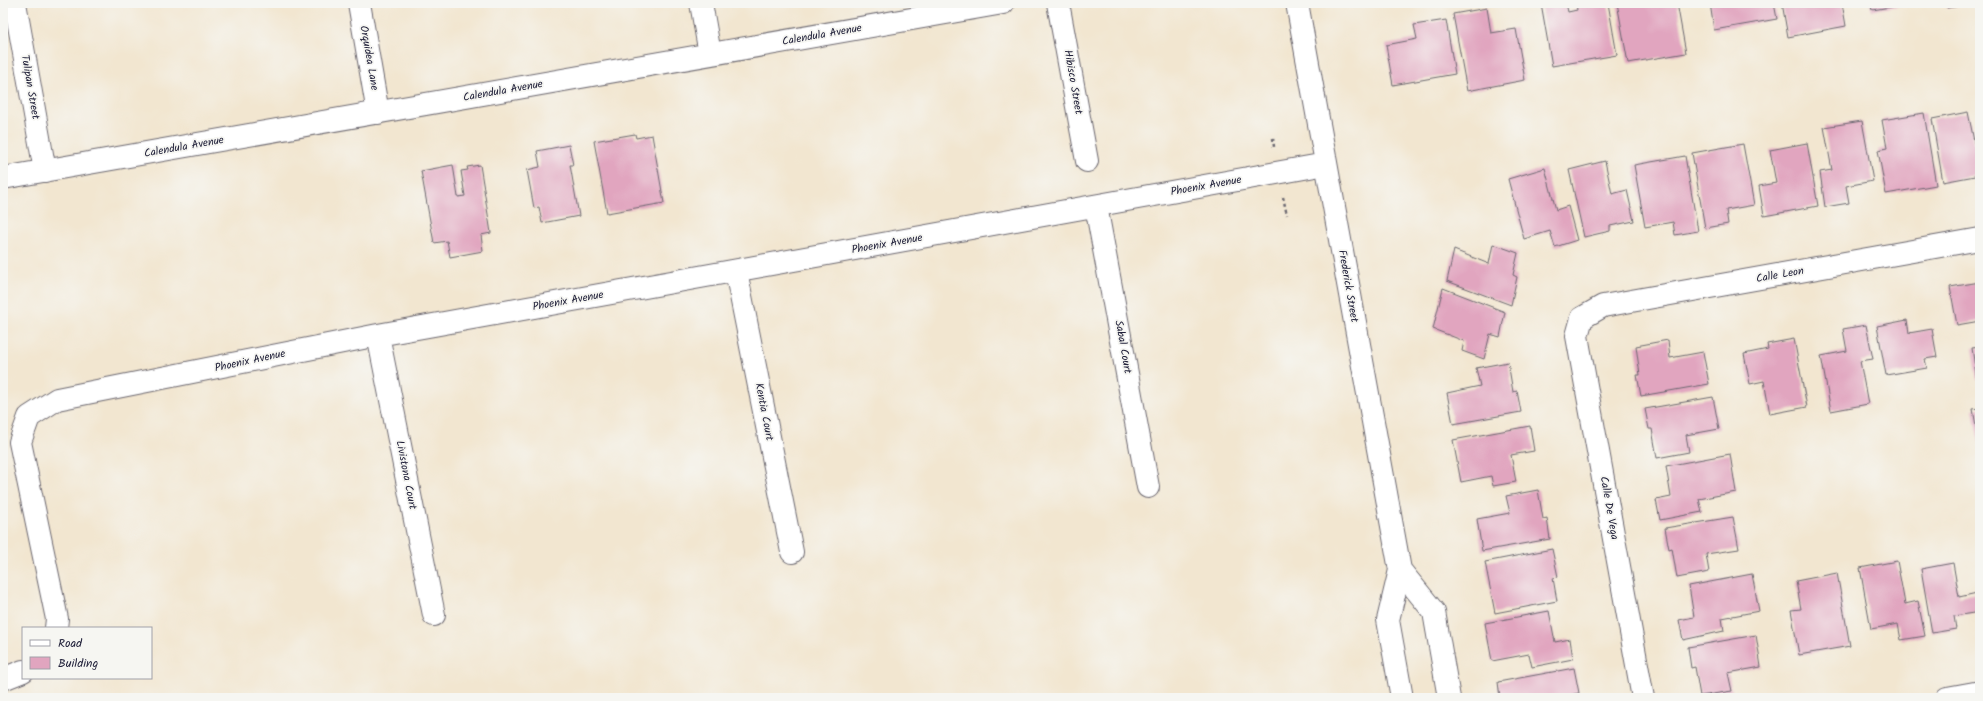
<svg xmlns="http://www.w3.org/2000/svg" width="1983" height="701" font-family="Kalam,sans-serif">
  <rect width="100%" height="100%" fill="#f6f6f2"/>
  <filter id="ink" filterUnits="userSpaceOnUse"><feTurbulence type="fractalNoise" baseFrequency=".025" numOctaves="2"/><feDisplacementMap in="SourceGraphic" scale="8" xChannelSelector="R" yChannelSelector="G"/><feConvolveMatrix kernelMatrix="1 2 1 2 8 2 1 2 1" color-interpolation-filters="sRGB"/></filter>
  <filter id="wash" filterUnits="userSpaceOnUse"><feTurbulence type="fractalNoise" baseFrequency=".012" numOctaves="4" result="noise"/><feDisplacementMap in="SourceGraphic" scale="16" xChannelSelector="R" yChannelSelector="G"/><feGaussianBlur stdDeviation="0.9" result="paint"/><feColorMatrix in="noise" values="0 0 0 0 0 0 0 0 0 0 0 0 0 0 0 0 0 1.4 0 .05"/><feComposite in="paint" operator="in"/></filter>
  <g filter="url(#wash)">
    <rect width="100%" height="100%" fill="#f2e6d0"/>
    <g id="blocks">
      <path fill="#e1a5bf" d="M1541,3H1566L1568,12L1577,10L1576,3H1608L1617,55L1552,66Z
        M1617,3H1652V5L1677,3L1686,53L1628,63Z
        M1710,3H1774L1777,19L1714,30Z
        M1782,3H1842L1846,26L1788,37Z
        M1870,3H1910V4L1872,10Z
        M1946,3H1973V4L1947,8Z
        M1487,8L1491,33L1516,29L1525,80L1467,91L1453,14Z
        M1446,20L1455,74L1393,85L1386,45L1417,39L1414,25Z
        M1968,112L1975,146L1980,144V175L1943,182L1932,119Z
        M1924,113L1936,185L1886,194L1878,150L1887,148L1882,120Z
        M1862,121L1873,181L1846,186L1849,203L1825,207L1820,172L1832,170L1824,127Z
        M635,134L636,138L652,135L664,203L607,213L594,141Z
        M1807,143L1818,206L1764,216L1759,186L1776,183L1770,150Z
        M1743,144L1754,205L1726,210L1728,224L1705,228L1692,153Z
        M569,145L573,165H570L579,216L542,223L539,207L534,208L527,170L540,167L537,151Z
        M1685,156L1698,231L1675,235L1673,222L1645,227L1634,165Z
        M1605,161L1612,194L1627,190L1634,221L1610,226V231L1584,237L1569,170Z
        M453,165L458,197L465,196L461,171L468,170L467,167L480,165L491,233L481,235L483,251L450,257L447,241L434,243L421,171Z
        M1545,168L1556,210L1568,206L1577,240L1555,247L1550,231L1524,239L1508,179Z
        M1493,244L1518,253L1513,275L1517,277L1511,305L1447,281L1454,250L1489,264Z
        M1980,282V321L1957,325L1950,287Z
        M1443,288L1505,312L1500,337L1490,334L1484,359L1462,351L1464,341L1433,329Z
        M1907,320L1909,333L1932,329L1937,357L1925,359L1927,368L1886,375L1877,326Z
        M1866,325L1873,359L1860,361L1868,404L1831,411L1821,356L1847,351L1843,329Z
        M1794,339L1807,407L1770,414L1764,381L1750,384L1744,354L1768,349L1767,344Z
        M1668,340L1670,358L1703,352L1709,384L1641,396L1637,375H1640L1636,346Z
        M1980,347V380H1977L1972,348Z
        M1508,362L1513,392L1517,391L1521,412L1453,424L1447,393L1480,386L1476,368Z
        M1713,397L1719,429L1686,435L1689,452L1657,458L1652,429H1649L1645,409Z
        M1980,408V443H1979L1973,409Z
        M1530,426L1534,451L1511,455L1516,482L1493,486L1491,476L1461,482L1453,440Z
        M1730,454L1736,492L1699,499L1702,512L1660,520L1656,500L1671,497L1666,466Z
        M1538,490L1543,519L1547,518L1550,539L1482,551L1477,519L1510,513L1506,496Z
        M1733,517L1739,549L1706,554L1709,572L1677,578L1672,548L1669,549L1665,528Z
        M1552,549L1558,577L1553,578L1557,601L1495,613L1485,562Z
        M1897,561L1905,604L1918,601L1925,636L1901,640L1898,624L1871,629L1860,568Z
        M1953,563L1959,597L1977,593L1980,612L1954,616L1956,629L1932,633L1921,569Z
        M1837,573L1850,646L1799,655L1791,610L1801,609L1796,581Z
        M1752,574L1759,611L1722,618L1724,631L1683,640L1679,620L1694,617L1689,586Z
        M1549,611L1555,642L1570,639L1573,659L1532,667L1529,654L1492,661L1485,623Z
        M1756,635L1761,667L1728,673L1732,691L1700,696L1695,667L1691,668L1688,647Z
        M1574,668L1579,693L1556,698H1500L1498,682Z"/>
    </g>
  </g>
  <g filter="url(#ink)">
    <use href="#blocks" fill-opacity="0" stroke="#6b676f" stroke-width="1"/>
    <g fill="none" stroke-linecap="round" stroke-linejoin="round">
      <defs>
        <path id="minor" d="M15,3L45,171
          M359,3L378,113
          M701,3L710,54
          M1058,3L1087,161
          M1297,3L1400,570L1388,620L1402,698
          M3,178L1003,3
          M1096,206L1148,487
          M736,271L792,552
          M378,335L434,615
          M1400,570L1434,612L1449,698
          M56,628L57,619L20,442L29,417L57,399L378,335L1326,164
          M3,679L23,671
          M1643,698L1577,336L1582,318L1603,306L1980,239
          M1947,698L1980,692"/>
      </defs>
      <use href="#minor" stroke="#6b676f" stroke-width="24"/>
      <path stroke="#6b676f" stroke-width="2.5" stroke-dasharray="3 3" stroke-linecap="butt" d="M1273,138L1274,147
        M1283,197L1287,215"/>
      <use href="#minor" stroke="#fff" stroke-width="22"/>
    </g>
  </g>
  <g text-anchor="middle" dominant-baseline="central" stroke-width="3.5" stroke-linejoin="round" paint-order="stroke">
    <g font-size="11" fill="#22223b" stroke="#f6f6f2">
      <text transform="translate(822 35) rotate(-10)">Calendula Avenue</text>
      <text transform="translate(369 58) rotate(80)">Orquidea Lane</text>
      <text transform="translate(1073 82) rotate(80)">Hibisco Street</text>
      <text transform="translate(30 87) rotate(80)">Tulipan Street</text>
      <text transform="translate(503 91) rotate(-10)">Calendula Avenue</text>
      <text transform="translate(184 147) rotate(-10)">Calendula Avenue</text>
      <text transform="translate(1206 186) rotate(-10)">Phoenix Avenue</text>
      <text transform="translate(887 244) rotate(-10)">Phoenix Avenue</text>
      <text transform="translate(1780 275) rotate(-10)">Calle Leon</text>
      <text transform="translate(1348 286) rotate(80)">Frederick Street</text>
      <text transform="translate(568 301) rotate(-10)">Phoenix Avenue</text>
      <text transform="translate(1123 347) rotate(80)">Sabal Court</text>
      <text transform="translate(250 361) rotate(-12)">Phoenix Avenue</text>
      <text transform="translate(764 412) rotate(79)">Kentia Court</text>
      <text transform="translate(406 475) rotate(79)">Livistona Court</text>
      <text transform="translate(1609 508) rotate(80)">Calle De Vega</text>
    </g>
  </g>
  <rect width="1983" height="701" fill="none" stroke="#f6f6f2" stroke-width="16"/>
  <rect x="22" y="627" width="130" height="52" fill="#f6f6f2" stroke="#a1a1a9"/>
  <rect x="30" y="640" width="20" height="6" fill="#ffffff" stroke="#a1a1a9"/>
  <text x="58" y="647" font-size="12" fill="#22223b">Road</text>
  <rect x="30" y="657" width="20" height="12" fill="#e1a5bf" stroke="#a1a1a9"/>
  <text x="58" y="667" font-size="12" fill="#22223b">Building</text>
</svg>
